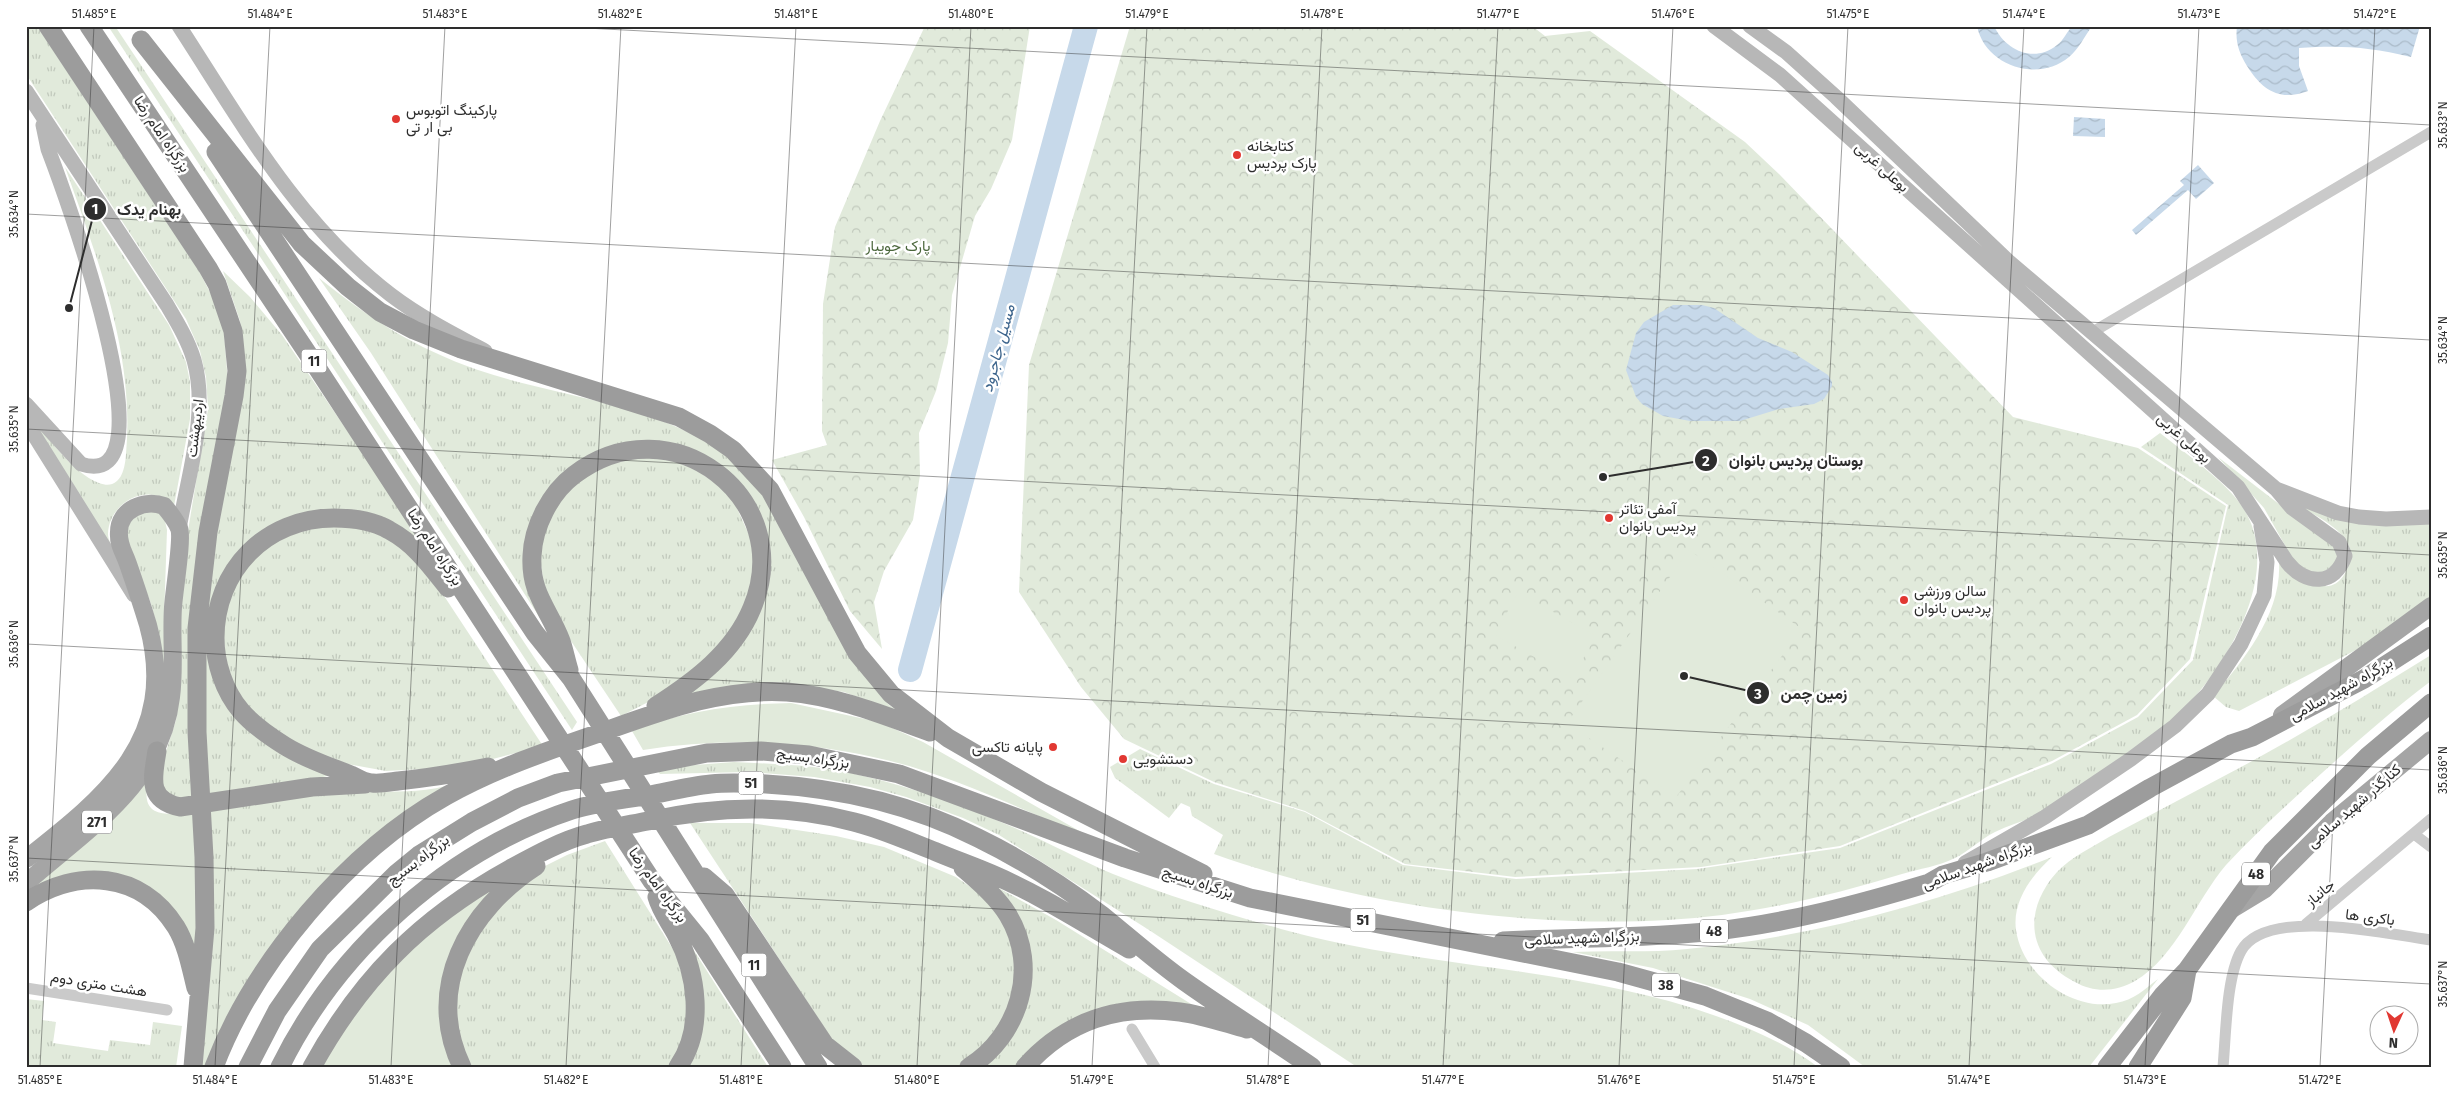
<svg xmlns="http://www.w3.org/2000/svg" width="2457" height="1093" font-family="'Fira Sans',Vazirmatn,sans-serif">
  <defs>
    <pattern id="grass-tufts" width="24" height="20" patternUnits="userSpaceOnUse" patternTransform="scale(1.25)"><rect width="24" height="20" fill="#e1eadb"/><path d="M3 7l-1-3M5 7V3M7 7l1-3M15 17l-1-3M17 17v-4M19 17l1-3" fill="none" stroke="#c1c9bc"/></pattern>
    <pattern id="park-crowns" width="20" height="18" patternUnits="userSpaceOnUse" patternTransform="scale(1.25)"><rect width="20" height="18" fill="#e1eadb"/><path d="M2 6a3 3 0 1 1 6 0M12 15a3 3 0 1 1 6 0" fill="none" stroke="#c1c9bc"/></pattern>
    <pattern id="water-waves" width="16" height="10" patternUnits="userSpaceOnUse" patternTransform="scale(1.25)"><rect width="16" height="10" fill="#c7d9ea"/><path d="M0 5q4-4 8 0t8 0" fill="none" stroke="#abbbc9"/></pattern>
  </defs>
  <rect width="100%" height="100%" fill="#fff"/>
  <path fill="url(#grass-tufts)" d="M26,26H37L199,271L215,302L224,332L228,383L209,495L197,802L164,793L161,767L176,720L179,697L180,619L186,543L208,409L206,377L200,351L186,319L26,74Z
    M108,26H115L577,722L572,730Z
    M65,167L169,325L186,362L190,382V419L174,506C152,481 109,500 108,534C108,540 112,547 115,552L26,411C45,433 72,473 99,483C120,491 125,470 126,454C135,354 98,260 65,167Z
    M223,271L250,297L282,335L423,542L332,511L225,572L223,694L331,775L303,782L207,796L203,625L205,593L245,368L240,321Z
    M319,278C370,319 415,348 478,370C568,401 688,405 754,481C767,496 778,522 788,540C816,588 843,636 871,684L889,705L903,714L844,692L782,683L671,703L697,687L768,570L718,465L598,453L530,537L552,637L371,353Z
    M2160,433C2185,453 2225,481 2242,506C2287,573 2223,673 2174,719C2157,736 2133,749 2113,763C2091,779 2069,798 2046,811C2030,820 2011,824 1995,832C1981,839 1969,851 1955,858C1939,866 1919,869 1902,874C1843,892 1783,907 1722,915C1562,935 1365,908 1214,854L1223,835L1192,816L1190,807L1181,803L1169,818L1115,778L1110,767L1140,749L1214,784L1305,812L1403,865L1516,879L1697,869L1840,848L2051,764L2138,717L2193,660L2228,505L2141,447Z
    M627,456L681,460L730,493L755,548L750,599L721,646L658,697L621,716L553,614L546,599L539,551L547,520L574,482Z
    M2218,457L2336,548L2338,562L2322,573L2305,571L2292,558L2264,508Z
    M2293,503L2431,523V599L2377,639L2239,711L2226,707L2213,696C2244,660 2282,613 2279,562C2292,570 2306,581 2320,585C2342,593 2358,557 2346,540C2334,523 2310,513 2293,503Z
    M145,510L159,513L165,521L167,530L164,619L167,662H161C160,641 156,620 150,601C143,579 120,552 127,528C129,519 137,515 145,510Z
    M331,522L384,534L423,564L543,746L462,767L386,771L342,763L296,746L253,716L227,673L222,619L240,573L270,542Z
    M2431,655V681C2386,715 2344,753 2302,791C2276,815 2250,839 2226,865C2196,900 2176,957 2135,981C2116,992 2094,993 2075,982C2027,958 2022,911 2057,872C2071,857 2091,848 2109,837C2148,816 2187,796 2226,775C2297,738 2363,697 2431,655Z
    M734,762C775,764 819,765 859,775C912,787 965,806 1015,828C1048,842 1080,860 1113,874C1167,896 1225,913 1281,929C1424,969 1576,966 1716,1016C1752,1029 1787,1044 1818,1067H1357L1149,930L999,835L963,818L906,797L870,787L814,777L748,772L660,774L655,768Z
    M446,786C405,810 369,837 338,872L207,1067H199L207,809C259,799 314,793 366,792C393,791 419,793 446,786Z
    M690,823H750L836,836L884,847L956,877L982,895L998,911L1017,955L1009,1012L980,1051L958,1067H866L851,1059L835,1044Z
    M605,841L676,954L688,996L686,1033L670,1067H469L453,1018L463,960L496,909L543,867L567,855Z
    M2052,857C2032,875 2012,901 2016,930C2022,974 2072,1012 2116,1003C2134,1000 2145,989 2158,979L2089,1067H1865L1808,1025L1750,999L1653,968L1573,952C1611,950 1649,953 1687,949C1812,937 1935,904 2052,857Z
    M988,882L1056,920L1204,1012L1137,1005L1029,1052L1015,1067H978L1030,986Z
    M686,938L768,1067H685Z
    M26,999L44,1001L42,1020L56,1022L53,1043L108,1051L110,1040L150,1045L153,1022L182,1026L176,1067H26Z"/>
  <path fill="url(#park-crowns)" d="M925,26H1030L1012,140L991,189L975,216L952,295L948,343L936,391L919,433L920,475L913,520L884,571L874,602L882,649L850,611L804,517L772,460L827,445L822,431L823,304L835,227L880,121Z
    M1130,26H1532L1545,36L1590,31L1745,142L1780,175L2013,417L2138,448L2226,506L2190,659L2137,715L2052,761L1840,846L1701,867L1515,877L1405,864L1305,811L1214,782L1124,739L1081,687L1019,592L1029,365Z"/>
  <path fill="#e1eadb" d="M1689,550L1802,629L1676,797L1567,723Z
    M1518,592L1596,636L1572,678L1495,635Z
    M791,703L879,722L923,742L1097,841C1024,811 950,773 873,757C797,740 720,738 643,750L632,731C684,711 735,704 791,703Z
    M150,776C136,819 166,817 197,810L196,962L152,890L31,888Z
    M513,873L454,950L456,1067H318L348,1019L429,927Z"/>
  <path fill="url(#water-waves)" d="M1977,26H1994C2005,50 2034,64 2057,45C2063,41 2067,32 2072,26H2092C2085,36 2078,50 2069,57C2038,83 1985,66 1977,26Z
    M2237,26H2420L2411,57C2369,47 2342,45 2299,48V66L2308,91C2280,102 2262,90 2247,66C2239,53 2235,42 2237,26Z
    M2074,117L2105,119V137L2073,136Z
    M2198,165L2214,183L2196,199L2188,190L2136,235L2132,230L2184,185L2180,181Z
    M1673,305H1702L1714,308L1758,338L1792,352L1828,375L1832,382V386L1824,399L1814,404L1779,409L1740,421H1690L1663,416L1642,404L1636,397L1626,370L1636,333L1644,322Z"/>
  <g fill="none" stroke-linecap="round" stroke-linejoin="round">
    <path stroke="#c7d9ea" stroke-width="24" d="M910,670L1086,26"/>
    <path stroke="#cacaca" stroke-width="11" d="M2091,333L2431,132
      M2414,834L2431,847
      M2306,924L2431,819
      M26,988L167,1010
      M1132,1029L1155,1067
      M2223,1067C2226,1035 2226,978 2241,951C2266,906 2388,934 2431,940"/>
    <path stroke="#b7b7b7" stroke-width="15" d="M179,26C242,123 298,224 391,295C420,317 453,334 485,351
      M1714,26L1780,75L2238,487L2287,562C2306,586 2335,586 2345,556L2339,542L2292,508L2276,489
      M1750,26L1786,52L1836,97L2008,261L2276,489L2338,513L2359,517L2386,519L2431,517
      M26,91L167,305C177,322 188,340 194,360C209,413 188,475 179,529
      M26,404L81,464C178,496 61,183 48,149L43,125
      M26,422L134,595
      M1965,863L2045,817L2131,759L2175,726L2208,694L2241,644L2264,595L2267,562L2261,526"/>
    <path stroke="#a5a5a5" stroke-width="18" d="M2282,715L2431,606
      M26,859C106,796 179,739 148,625C142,605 135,584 128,564C124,552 118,545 119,532C119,509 145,499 164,506C169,512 175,519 179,528C183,538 174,591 173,607C171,637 175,667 171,697C161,785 87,829 26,883
      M2232,909L2265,889L2332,822L2431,740"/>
    <path stroke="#9c9c9c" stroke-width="19" d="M48,26L208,268L217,284L233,331L237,371L234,396L208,532L197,628V732L204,857L205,928L193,1067
      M89,26L314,363L652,881L700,940L782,1067
      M141,40L302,244L348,287L380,312L414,330L461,349L679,417L710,434L733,450L770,490L857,653L891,694L948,738L1041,792L1203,874
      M216,152L535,633L571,678L818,1067
      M448,588C430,565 415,544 389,530C372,520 353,518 334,518C266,518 215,570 215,638C215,663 224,691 241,711C253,725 269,736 285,746C306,759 328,766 351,775C357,778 365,783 372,783C380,784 390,782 398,781C429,778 458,773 488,767
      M569,670C566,660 564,650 561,641C549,609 530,594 532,556C533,527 550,493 574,475C671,401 798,499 752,608C734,652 695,681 656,706
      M157,751C153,777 146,800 180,807L312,787L365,784
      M963,868C979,882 997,897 1008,915C1040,968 1019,1036 969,1067
      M704,877L725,895L825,1045L853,1067
      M657,897C661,911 669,921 676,934C697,973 705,1028 678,1067
      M26,902C77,868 141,871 176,927C187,945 191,968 196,988
      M1503,941C1574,937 1645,939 1715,931C1788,923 1859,904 1929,883L1943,875L1987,862L2088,825L2150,788L2231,744L2252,737L2364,679L2431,636
      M214,1067C254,962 348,851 446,796C498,767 553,749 608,730C667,709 724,688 787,692C837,696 883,715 930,732
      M248,1067L277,1011L320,949L397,873L419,855L472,822L518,798L558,783L707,753L761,751L809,755L899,774L1125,858L1250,898L1618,972L1705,996L1767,1021L1806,1043L1841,1067
      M280,1067C338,949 448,851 572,810C597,802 625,799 651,795C671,791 691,786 711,784C729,782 748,783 766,784C839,788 913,805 978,838C1021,859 1065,887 1103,916C1130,938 1156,961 1184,981C1226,1011 1270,1038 1312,1067
      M312,1067C361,978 421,918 510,869C534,856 561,841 587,834C607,828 628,825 648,821C715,806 787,804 854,822C882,829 908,841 934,851C955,860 976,867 996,876C1042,896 1085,924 1129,949
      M462,1067C424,988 468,910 536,866
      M1025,1067C1067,1020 1118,1004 1180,1012C1203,1015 1225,1023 1247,1029
      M2107,1067L2163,995L2187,970L2272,852L2368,756L2431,703
      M2138,1067L2182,998L2187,970"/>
  </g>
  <path fill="none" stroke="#2d2d2d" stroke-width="1" stroke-opacity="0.45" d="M548,26L2431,125M26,214L2431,340M26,429L2431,555M26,644L2431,770M26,858L2431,984M40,1067L94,26M215,1067L270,26M391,1067L445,26M566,1067L621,26M741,1067L796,26M917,1067L971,26M1092,1067L1147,26M1268,1067L1322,26M1443,1067L1498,26M1619,1067L1673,26M1794,1067L1848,26M1969,1067L2024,26M2145,1067L2199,26M2320,1067L2375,26"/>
  <g fill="#e13832" stroke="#fff" stroke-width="2">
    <circle cx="396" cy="119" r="5"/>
    <circle cx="1237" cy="155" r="5"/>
    <circle cx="1609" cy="518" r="5"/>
    <circle cx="1904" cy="600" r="5"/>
    <circle cx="1053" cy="747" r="5"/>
    <circle cx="1123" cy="759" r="5"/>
  </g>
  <g text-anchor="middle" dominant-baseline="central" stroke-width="5" stroke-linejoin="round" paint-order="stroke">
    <g fill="#fff" stroke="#6c6c6c" stroke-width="1">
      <rect x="301.5" y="349.5" width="25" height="23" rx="4"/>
      <rect x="738.5" y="771.5" width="25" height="23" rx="4"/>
      <rect x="82" y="810.5" width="30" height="23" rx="4"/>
      <rect x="2242" y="862.5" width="28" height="23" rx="4"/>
      <rect x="1350.5" y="908.5" width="25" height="23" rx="4"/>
      <rect x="1700" y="919.5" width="28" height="23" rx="4"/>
      <rect x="741.5" y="953.5" width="25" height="23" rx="4"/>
      <rect x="1652" y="973.5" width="28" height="23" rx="4"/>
    </g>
    <g font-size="14" font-weight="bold" fill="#2d2d2d">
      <text x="314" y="361">11</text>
      <text x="751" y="783">51</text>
      <text x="97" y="822">271</text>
      <text x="2256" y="874">48</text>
      <text x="1363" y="920">51</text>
      <text x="1714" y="931">48</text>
      <text x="754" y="965">11</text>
      <text x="1666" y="985">38</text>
    </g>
    <g font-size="15" fill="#2d2d2d" stroke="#fff" text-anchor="start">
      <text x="406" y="110">پارکینگ اتوبوس<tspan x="406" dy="17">بی ار تی</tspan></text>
      <text x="1247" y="146">کتابخانه<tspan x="1247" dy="17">پارک پردیس</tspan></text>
      <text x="1619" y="509">آمفی تئاتر<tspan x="1619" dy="17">پردیس بانوان</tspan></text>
      <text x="1914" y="591">سالن ورزشی<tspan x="1914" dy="17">پردیس بانوان</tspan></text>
      <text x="1043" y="747" text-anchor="end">پایانه تاکسی</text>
      <text x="1133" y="759">دستشویی</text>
    </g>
    <g font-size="15" fill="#2d2d2d" stroke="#fff">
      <text transform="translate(162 134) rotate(56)">بزرگراه امام رضا</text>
      <text transform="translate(1882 167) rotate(42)">بوعلی غربی</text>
      <text transform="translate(195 428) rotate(-83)">اردیبهشت</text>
      <text transform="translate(2184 438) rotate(42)">بوعلی غربی</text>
      <text transform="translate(435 547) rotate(57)">بزرگراه امام رضا</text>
      <text transform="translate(2341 689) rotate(-29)">بزرگراه شهید سلامی</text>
      <text transform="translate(813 758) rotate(8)">بزرگراه بسیج</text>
      <text transform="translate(2354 806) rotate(-41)">کنارگذر شهید سلامی</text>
      <text transform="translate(418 860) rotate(-37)">بزرگراه بسیج</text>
      <text transform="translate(1977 865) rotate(-20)">بزرگراه شهید سلامی</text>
      <text transform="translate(1198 882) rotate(18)">بزرگراه بسیج</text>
      <text transform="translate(658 885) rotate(54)">بزرگراه امام رضا</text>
      <text transform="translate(2320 893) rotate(-40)">جانباز</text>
      <text transform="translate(2370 917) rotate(7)">باکری ها</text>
      <text transform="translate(1582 938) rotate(-2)">بزرگراه شهید سلامی</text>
      <text transform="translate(99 984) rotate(9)">هشت متری دوم</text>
    </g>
    <g font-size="15" fill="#4b673c" stroke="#fff">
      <text x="898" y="246">پارک جویبار</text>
    </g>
    <g font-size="16" font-style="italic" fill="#3d658d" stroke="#fff">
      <text transform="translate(998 348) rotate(-75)">مسیل جاجرود</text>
    </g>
  </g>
  <path fill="none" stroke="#2d2d2d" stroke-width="2" d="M69 308L95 209M1603 477L1706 460M1684 676L1758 693"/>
  <g fill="#2d2d2d" stroke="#fff" stroke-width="2">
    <circle cx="69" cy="308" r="5"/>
    <circle cx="1603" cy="477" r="5"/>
    <circle cx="1684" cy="676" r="5"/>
    <circle cx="95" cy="209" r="12"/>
    <circle cx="1706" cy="460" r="12"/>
    <circle cx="1758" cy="693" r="12"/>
  </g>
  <g font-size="15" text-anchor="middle" font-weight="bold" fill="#fff">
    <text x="95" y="214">1</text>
    <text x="1706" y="466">2</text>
    <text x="1758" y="699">3</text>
  </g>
  <g font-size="16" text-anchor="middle" font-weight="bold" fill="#2d2d2d" stroke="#fff" stroke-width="5" stroke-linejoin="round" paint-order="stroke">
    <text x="149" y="215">بهنام یدک</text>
    <text x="1796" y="466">بوستان پردیس بانوان</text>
    <text x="1814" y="699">زمین چمن</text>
  </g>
  <rect width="2457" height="1093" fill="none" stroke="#ffffff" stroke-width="55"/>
  <g transform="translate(2394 1030) rotate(183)"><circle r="24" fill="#ffffff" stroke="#ababab"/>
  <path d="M0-4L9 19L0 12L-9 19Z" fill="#e13832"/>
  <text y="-8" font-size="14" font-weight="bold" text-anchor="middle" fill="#2d2d2d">N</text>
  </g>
  <rect x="28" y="28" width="2402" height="1038" fill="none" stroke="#2d2d2d" stroke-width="2"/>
  <g font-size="12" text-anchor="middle" fill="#2d2d2d">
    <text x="94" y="18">51.485°E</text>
    <text x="270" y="18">51.484°E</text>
    <text x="445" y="18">51.483°E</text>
    <text x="620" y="18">51.482°E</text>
    <text x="796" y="18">51.481°E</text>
    <text x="971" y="18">51.480°E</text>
    <text x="1147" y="18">51.479°E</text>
    <text x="1322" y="18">51.478°E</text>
    <text x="1498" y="18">51.477°E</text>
    <text x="1673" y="18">51.476°E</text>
    <text x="1848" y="18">51.475°E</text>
    <text x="2024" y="18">51.474°E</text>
    <text x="2199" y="18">51.473°E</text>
    <text x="2375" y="18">51.472°E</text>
    <text transform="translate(2443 125) rotate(-90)" y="4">35.633°N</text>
    <text transform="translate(14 214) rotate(-90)" y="4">35.634°N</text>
    <text transform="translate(2443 340) rotate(-90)" y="4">35.634°N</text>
    <text transform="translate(14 429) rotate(-90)" y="4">35.635°N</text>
    <text transform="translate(2443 555) rotate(-90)" y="4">35.635°N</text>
    <text transform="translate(14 644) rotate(-90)" y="4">35.636°N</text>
    <text transform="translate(2443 770) rotate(-90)" y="4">35.636°N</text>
    <text transform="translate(14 859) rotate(-90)" y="4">35.637°N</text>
    <text transform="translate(2443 984) rotate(-90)" y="4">35.637°N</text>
    <text x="40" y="1084">51.485°E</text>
    <text x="215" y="1084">51.484°E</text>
    <text x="391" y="1084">51.483°E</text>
    <text x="566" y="1084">51.482°E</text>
    <text x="741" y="1084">51.481°E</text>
    <text x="917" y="1084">51.480°E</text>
    <text x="1092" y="1084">51.479°E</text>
    <text x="1268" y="1084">51.478°E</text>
    <text x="1443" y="1084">51.477°E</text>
    <text x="1619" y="1084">51.476°E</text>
    <text x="1794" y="1084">51.475°E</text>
    <text x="1969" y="1084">51.474°E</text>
    <text x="2145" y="1084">51.473°E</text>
    <text x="2320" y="1084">51.472°E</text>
  </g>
</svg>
